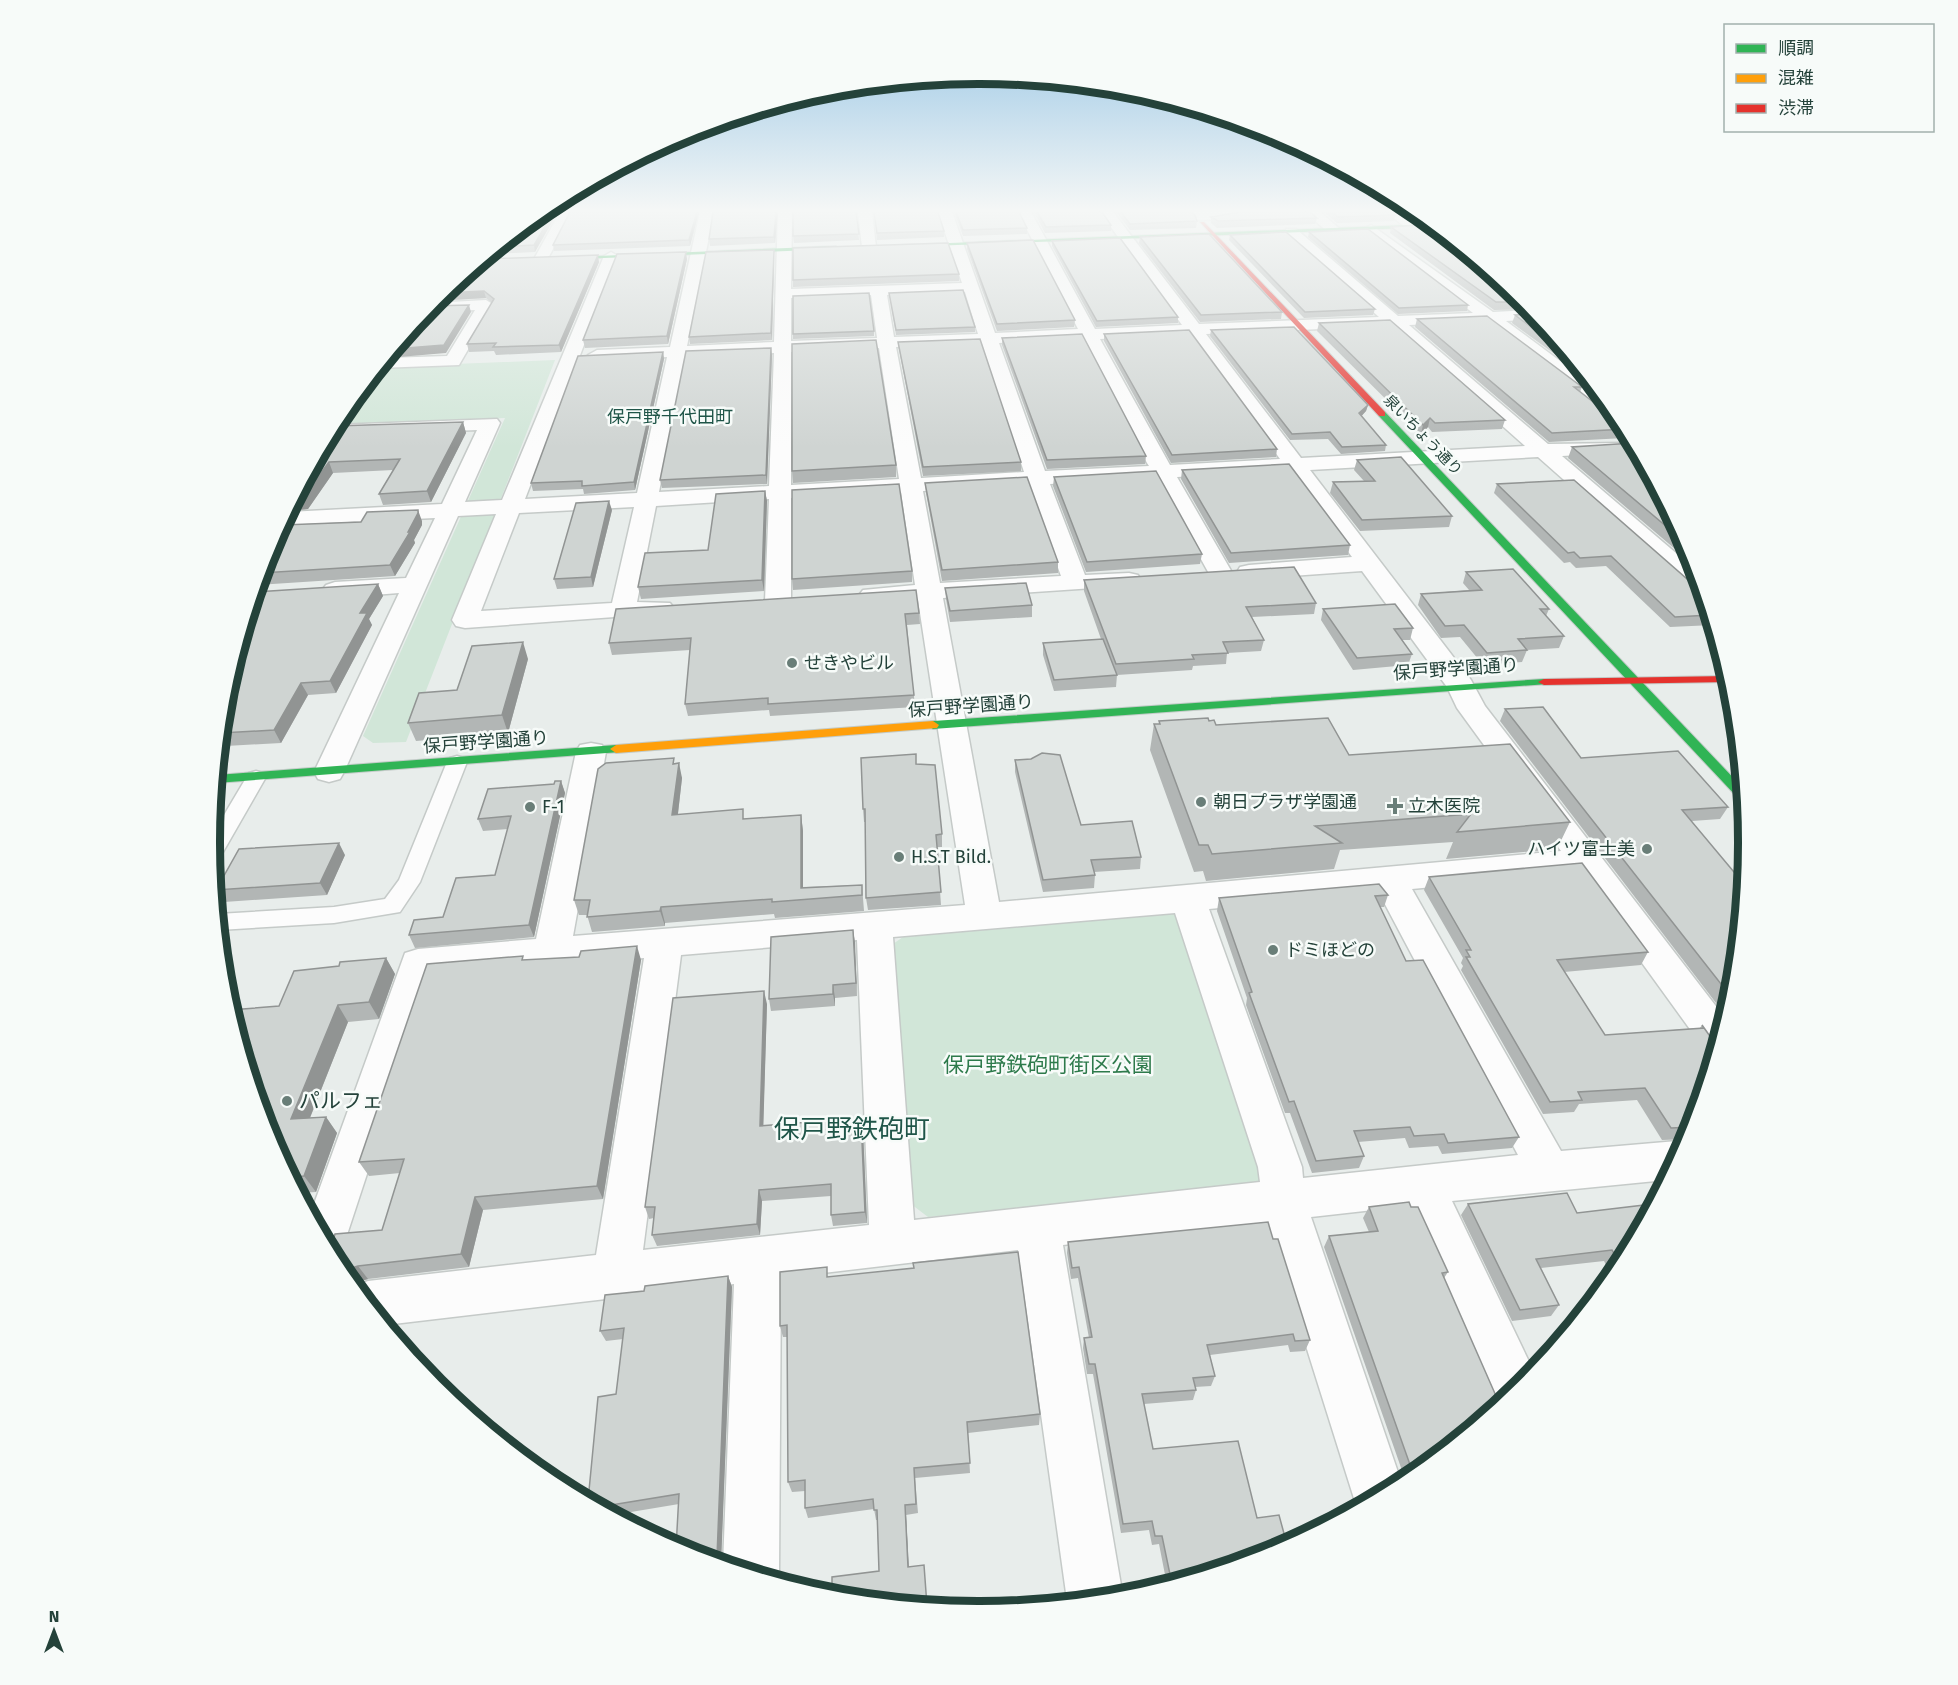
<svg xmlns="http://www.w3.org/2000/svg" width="1958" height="1685" font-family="'Fira Sans','Noto Sans JP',sans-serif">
  <rect width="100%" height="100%" fill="#e8edeb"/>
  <path fill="#d1e6d8" d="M555,360L406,742L373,743L363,736L505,418L334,426L380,367Z
    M1173,914L1183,917L1272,1183L928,1217L911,1204L893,944L903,937Z"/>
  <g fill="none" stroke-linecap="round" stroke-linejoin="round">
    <defs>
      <path id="lane" d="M457,756L464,758L467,762L420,882L400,912L334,923L219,930L218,914L334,907L385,899L399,880L447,762L450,758Z
        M256,771L263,773L266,777L219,859L212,861L211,837L249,773Z"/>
      <path id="street" d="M560,212H573L546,262H536L534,259Z
        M700,212H714L687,346L774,342L778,212H792L791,289L962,283L938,212H952L995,333L1078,329L1018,212H1031L1095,329L1182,325L1100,212H1113L1199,324L1379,317L1286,235V229H1296L1398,316L1473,313L1366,232L1364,229L1371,225L1493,312L1532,310L1539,319L1506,321L1595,387L1618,415L1607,414L1485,322L1409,325L1548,444L1622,443L1625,447L1622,451L1615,453L1562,456L1697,571L1704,596L1693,594L1538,457L1310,470L1471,680L1485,706L1725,1018L1715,1053L1705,1050L1577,873L1412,889L1561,1151L1677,1141L1686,1144L1666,1180L1452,1201L1534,1372L1523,1387L1498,1406L1409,1206L1311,1217L1402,1484L1357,1508L1267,1222L1063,1245L1123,1597L1068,1603L1067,1600L1018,1250L781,1278L779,1573L776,1581L723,1565L734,1284L385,1325L353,1287L368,1281L596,1255L644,958L432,976L340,1256L334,1259L310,1215L405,953L418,949L536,939L576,752L580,745L591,743L602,745L606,752L573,936L965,905L918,600L872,603L863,600L859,595L863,590L915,585L901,492L791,498V601L787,606L778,609L769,606L765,601L769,499L656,506L637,602L670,603L674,608L670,613L465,628L456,626L452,620L496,514L458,516L344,772L340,779L329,782L318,779L314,772L399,593L335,598L326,595L322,590L326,585L335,582L406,578L435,518L281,525L288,512L442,504L477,430L328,436L335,425L497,419L500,423L465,502L502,500L604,256L611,252L618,256L525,499L637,493L667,357L597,360L588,355L597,350L670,347ZM965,292L978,334L894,337L887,295ZM871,295L877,338L791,341V298ZM1390,326L1525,446L1301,458L1206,334ZM1189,335L1280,459L1170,465L1100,339ZM1083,339L1147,463L1149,466L1045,471L999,343ZM982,344L1024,472L921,478L896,347ZM879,348L899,479L791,485V352ZM774,353L769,486L659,492L685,357ZM1289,471L1352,557L1249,565L1240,567L1237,572L1240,577L1249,579L1362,571L1447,687L1457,708L1561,851L999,902L943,598L1138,585L1141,580L1138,575L1129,573L1085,575L1050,484L1156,478L1212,579L1221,581L1230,579L1233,574L1177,477ZM1028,485L1061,576L940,583L923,491ZM634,507L612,603L481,611L519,513ZM1379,893L1518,1155L1303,1178L1302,1167L1209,909ZM1175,913L1258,1167L1260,1182L914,1220L893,937ZM857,940L869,1225L643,1250L681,955Z
        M858,212H872L876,247L874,250H864L862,247Z
        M1239,212V218L1234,219L1195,220L1188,216L1194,212Z
        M1305,212H1320L1341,230L1334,234L1329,233Z
        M1386,212H1401L1421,227L1419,230H1409Z
        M486,300L494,305L459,365L378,368L386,358L447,356L475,310L424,312L432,303Z"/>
      <path id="fast" d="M1432,224L1436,227L903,247L900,245Z
        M836,246L838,249L552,260L549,258Z
        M1379,412H1385L1742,787L1744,799L1738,798L1379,416Z
        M1544,679L1548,680V684L933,729L927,725L933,721Z
        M616,745L622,749L620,752L216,783L217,775Z"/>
      <path id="slow" d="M933,721L939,725L937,728L616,753L610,749L616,745Z"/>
      <path id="jam" d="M1200,222H1204L1385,412V416H1379Z
        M1728,676L1729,682L1544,685L1538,682L1544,679Z"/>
    </defs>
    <use href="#lane" stroke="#c5cac8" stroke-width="3"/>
    <use href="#street" stroke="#c5cac8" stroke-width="3"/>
    <use href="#fast" stroke="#c3cbc8" stroke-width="2"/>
    <use href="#slow" stroke="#c3cbc8" stroke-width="2"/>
    <use href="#jam" stroke="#c3cbc8" stroke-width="2"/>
    <use href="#lane" fill="#fcfcfc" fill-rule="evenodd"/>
    <use href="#street" fill="#fcfcfc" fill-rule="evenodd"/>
    <use href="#fast" fill="#30b455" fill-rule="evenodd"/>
    <use href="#slow" fill="#ff9f0a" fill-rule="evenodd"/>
    <use href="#jam" fill="#e5322d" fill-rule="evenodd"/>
  </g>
  <path fill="#b2b6b5" d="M541,212L535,252L490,254Z
    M699,212L690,246L554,251L553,245Z
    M713,212H778L775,243L710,246L709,239Z
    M856,212L859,240L794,243L793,236Z
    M874,212H938L944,231V237L877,240Z
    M954,212H1019L1027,228V234L963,236Z
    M1034,212H1102L1111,225V231L1045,233Z
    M1116,212H1191L1197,221L1196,228L1130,230Z
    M1324,212H1393L1395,215L1394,221L1337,223Z
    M1405,212H1417L1427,220H1416Z
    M1238,213L1317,218L1315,224L1217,228L1211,223V217Z
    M1391,227L1523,299L1531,309L1494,310L1390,233Z
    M1309,232L1468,305L1467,311L1398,314L1308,237Z
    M1230,235L1375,309L1373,315L1304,318L1229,240Z
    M1140,237L1282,312L1281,319L1200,322L1139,243Z
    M1052,241L1178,317V323L1096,327L1052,246Z
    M967,243L1075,320L1074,327L997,331L967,249Z
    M774,256L772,340L690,344L689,337Z
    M687,259L668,344L585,348L583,340Z
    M599,262L561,352L496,355L494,351L469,352L467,344L492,303L486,298L433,301Z
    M959,274V281L793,287V280Z
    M889,293L975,327V332L896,335Z
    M1535,314L1571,358H1560L1512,323L1515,315Z
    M1417,319L1582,387L1580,392L1624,426L1627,432L1625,438L1549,442L1415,327Z
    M1319,323L1505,420L1502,429L1432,432L1428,427L1421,434L1317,331Z
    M1211,330L1368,405L1366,411L1361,416L1386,445L1385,451L1341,454L1328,439L1290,440L1210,336Z
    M874,331V336L793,339V334Z
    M1104,334L1277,449L1276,457L1171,463L1104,341Z
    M1002,338L1146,456L1145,464L1047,469L1002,345Z
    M898,342L1021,462V471L923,476L899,349Z
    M663,352L664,359L635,490L584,494L583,489L533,491L531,483Z
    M772,355L767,484L662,488L660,480Z
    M463,422L466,433L431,502L383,505L379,494L393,470L333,473L308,509L289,511L334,426Z
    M1633,443L1690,549L1695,566L1568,458L1572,447Z
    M1357,460L1452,516L1449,527L1360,531L1330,493L1333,482L1364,481L1354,470Z
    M896,465V477L793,483L792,471Z
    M1182,470L1350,545L1348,555L1229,563L1181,479Z
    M1054,477L1202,554L1200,564L1086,572L1053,486Z
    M925,483L1058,562V573L942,581L926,493Z
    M1497,484L1703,593L1713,625L1670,627L1606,566L1576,568L1570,562L1564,563L1494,493Z
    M765,491L767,501L764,591L641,599L638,587L708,550Z
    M612,510L593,587L557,589L554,579Z
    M422,521V525L414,540L415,543L395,576L257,585L269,548L294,525Z
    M912,571V582L793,590L792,579Z
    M1466,572L1549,609L1546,616L1564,636L1559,648L1527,650L1522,662L1483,665L1460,637L1441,638L1418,605L1421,594L1469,590L1463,583Z
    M1084,580L1316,603L1314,614L1252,617L1264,640L1261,651L1227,653L1226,664L1193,666L1192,670L1117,675L1116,687L1054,691L1043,655V643L1101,639L1084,591Z
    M378,584L383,596L369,619L372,625L336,693L308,695L281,743L226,746L222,752L219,753L225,692Z
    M945,588L1032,605V617L950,622L946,599Z
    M616,609L919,613L920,624L907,625L915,707L770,716L769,710L688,716L685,704L690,650L612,655L609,643Z
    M1323,609L1413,628L1410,640H1402L1412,654L1408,665L1353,670L1321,620Z
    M528,659L508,733L416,741L408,723L457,690Z
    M1505,709L1581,758L1728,807L1720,819L1692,821L1733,993L1726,1016L1500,721Z
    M1159,721H1209L1216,725L1349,755L1570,822L1557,849L1446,859L1453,842L1340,850L1334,869L1206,881L1203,871L1194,872L1150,750L1154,724H1159Z
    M1015,760L1081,825L1141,857L1140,869L1094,872L1095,875L1094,888L1043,892L1015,772Z
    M675,764L682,778L678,814L745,819L801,815L803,831V887L862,885L864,911L775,918L774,914L665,923V926L592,932L587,915H579L574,900Z
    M916,764L942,834V847H937L941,905L868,910L866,898V822H864L863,809Z
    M561,781L565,793L534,937L415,948L409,935L443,917L495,875L508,829L483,831L478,819Z
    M345,855L327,895L224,902L216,890Z
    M1429,877L1648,952L1641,965L1564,972L1605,1035L1700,1028L1702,1025L1712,1039L1719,1041L1688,1139L1662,1140L1637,1100L1579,1104L1574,1112L1543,1114L1461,970L1463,966L1461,963L1463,958L1424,890Z
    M1388,895L1384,907H1380L1406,961L1519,1137L1512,1148L1442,1154L1438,1146L1409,1148L1405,1138L1358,1142L1364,1156L1359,1168L1312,1173L1290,1113H1285L1246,1005L1247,998L1217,911L1219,898Z
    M853,930L857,996L835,998V1006L771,1011L769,999Z
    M386,958L395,974L379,1019L348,1022L310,1118L326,1117L337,1133L316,1192L299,1193L268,1136L339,966Z
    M525,960H641L603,1199L483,1210L469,1267L368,1279L351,1284L339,1269L382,1230L400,1173L369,1176L359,1162Z
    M767,1004L763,1126L863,1130L867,1223L833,1226L831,1215V1196L762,1201L760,1235L657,1246L652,1235L654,1218L649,1219L645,1207Z
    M1468,1204L1577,1213L1653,1204L1618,1270L1612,1277L1604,1261L1541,1268L1559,1305L1551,1316L1512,1321L1461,1215Z
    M1369,1207H1411L1448,1272L1444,1278L1500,1405L1406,1482L1324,1247L1329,1236L1369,1232L1363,1218Z
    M1273,1239L1310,1340L1305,1351L1290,1352L1288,1345L1210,1355L1215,1376L1211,1386L1195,1387L1196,1390L1193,1400L1144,1404L1153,1449L1257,1518L1286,1541L1281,1549L1265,1553L1266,1555L1167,1585L1159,1544L1152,1545L1149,1530L1121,1533L1093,1374H1087L1083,1348L1084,1338H1089L1078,1278L1071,1279L1067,1253L1068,1242Z
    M728,1276L732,1287L721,1559L730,1564L731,1567L684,1553L679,1504L613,1515L588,1501L616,1394L623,1339L606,1341L600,1331L644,1291Z
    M829,1277L1040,1414L1039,1425L968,1433L970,1473L915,1478L918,1513L906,1515L909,1567L879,1571L877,1520H876L874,1509L808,1518L805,1508V1491L792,1492L788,1482L787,1337H783L780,1326Z"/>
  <path fill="#919493" d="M553,212H558L535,252L534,245Z
    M697,212H699L690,246L689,240Z
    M776,212H778L775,243L774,237Z
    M774,250V256L772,340L771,333Z
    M686,252L687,259L668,344L667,336Z
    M598,255L599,262L561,352L559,345Z
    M484,291L486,298L433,301L442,293Z
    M469,305L471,312L446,353L387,358L394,349Z
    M771,348L772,355L767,484L766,475Z
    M663,352L664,359L635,490L634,482Z
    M1368,405L1366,411L1358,420L1359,413Z
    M1430,418L1428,427L1421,434L1423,425Z
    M463,422L466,433L431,502L427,491Z
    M329,462L333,473L308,509L289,511L295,498Z
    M765,491L767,501L764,591L762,580Z
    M609,501L612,510L593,587L591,577Z
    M418,510L422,521V525L414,540L415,543L395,576L390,565L408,532Z
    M290,515L295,527L283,525Z
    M378,584L383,596L369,619L372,625L336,693L330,681L360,613Z
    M523,642L528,659L508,733L502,715Z
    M301,683L308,695L281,743L274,730Z
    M220,737L226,746L222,752L219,749Z
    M679,763L682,778L676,830L672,815Z
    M561,781L565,793L534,937L529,925Z
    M801,815L803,831V900L801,888Z
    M339,843L345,855L327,895L320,883Z
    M661,907L665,923V926L660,911Z
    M853,930L855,942L857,996L856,983Z
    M637,946L641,960L603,1199L597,1186Z
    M386,958L395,974L379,1019L369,1002Z
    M833,985L835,998V1006L833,994Z
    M764,991L767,1004L763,1138L760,1126Z
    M338,1005L348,1022L303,1135L291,1119Z
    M326,1117L337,1133L316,1192L304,1176Z
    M861,1118L863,1130L867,1223L865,1212Z
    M759,1190L762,1201L760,1235L757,1224Z
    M475,1197L483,1210L469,1267L461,1254Z
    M358,1266L368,1279L351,1284L341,1271Z
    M728,1276L732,1287L721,1564L717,1557Z
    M905,1505L906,1515L909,1576L908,1567Z"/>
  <path fill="#cfd4d2" stroke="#919493" stroke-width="1.5" d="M541,212H553L534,245L499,247Z
    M570,212H697L689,240L553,245Z
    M713,212H776L774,237L709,239Z
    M793,212H856L859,234L793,236Z
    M874,212H938L944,231L877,233Z
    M956,212H1019L1027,228L963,230Z
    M1037,212H1102L1111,225L1046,227Z
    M1121,212H1190L1195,215L1197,221L1130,224Z
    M1239,212H1310L1317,218L1218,221L1211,217Z
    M1332,212H1393L1395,215L1338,217Z
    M1432,224L1523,299L1525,302H1496L1391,227Z
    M1368,229L1468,305L1399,308L1309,232Z
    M1286,232L1375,309L1305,312L1230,235Z
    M1209,234L1282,312L1201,315L1140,237Z
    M1120,238L1178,317L1097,321L1052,241Z
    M1033,240L1075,320L997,324L967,243Z
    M948,243L959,274L793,280V248Z
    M774,250L771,333L689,337L706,252Z
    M686,252L667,336L583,340L617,254Z
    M598,255L559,345L493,347L496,343L467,344L494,299L484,291L442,293L484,259Z
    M963,290L975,327L896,330L889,293Z
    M869,293L874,331L793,334V296Z
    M469,305L444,345L394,349L429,306Z
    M1535,314L1565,350H1562L1515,315Z
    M1487,316L1582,387H1574L1624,426L1626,429L1552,433L1417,319Z
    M1390,320L1505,420L1435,423L1430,418L1423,425L1319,323Z
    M1294,327L1368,405L1359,413L1386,445L1342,447L1330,432L1292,434L1211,330Z
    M1189,330L1277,449L1172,455L1104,334Z
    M1082,334L1146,456L1047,460L1002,338Z
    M980,339L1021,462L923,467L898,342Z
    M876,340L896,465L792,471V344Z
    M771,348L766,475L660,480L686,351Z
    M663,352L634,482L582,486V481L531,483L578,356Z
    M463,422L427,491L379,494L400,459L329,462L303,497L295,498L334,426Z
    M1633,443L1686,543L1572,447Z
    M1401,457L1452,516L1362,520L1333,482L1375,481L1357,460Z
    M1289,464L1350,545L1231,553L1182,470Z
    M1156,471L1202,554L1087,562L1054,477Z
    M1027,477L1058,562L942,570L925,483Z
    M1574,480L1703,593L1710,615L1675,617L1611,556L1580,558L1574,552L1568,553L1497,484Z
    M899,484L912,571L792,579V490Z
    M765,491L762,580L638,587L645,553L708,550L716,494Z
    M609,501L591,577L554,579L576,503Z
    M418,510V513L408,532H410L390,565L261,573L269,548L286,515H290L283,525L361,522L367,512Z
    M1294,567L1316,603L1246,607L1264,640L1223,642L1228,653L1192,655L1194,659L1116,664L1084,580Z
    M1513,569L1549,609H1540L1564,636L1518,639L1527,650L1487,653L1464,625L1445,626L1421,594L1482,590L1466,572Z
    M1026,583L1032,605L950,611L945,588Z
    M378,584L360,613H367L330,681L301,683L274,730L221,733L225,692L255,592Z
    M916,590L919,613L905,614L914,695L768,704V698L685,704L691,638L609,643L616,609Z
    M1395,604L1413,628L1394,629L1412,654L1357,658L1323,609Z
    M1103,639L1117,675L1054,680L1043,643Z
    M523,642L502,715L408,723L419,693L457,690L472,646Z
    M1543,707L1581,758L1678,751L1728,807L1682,810L1744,884L1733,993L1732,998L1505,709Z
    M1208,718L1209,721L1214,720L1216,725L1328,718L1349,755L1510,744L1570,822L1457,832L1471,814L1315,826L1342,843L1212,854L1208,845H1199L1154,724H1160L1159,721Z
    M1042,753L1060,755L1081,825L1132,821L1141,857L1091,860L1095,875L1043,880L1015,760L1031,759Z
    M916,754V764L935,765L942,834L936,835L941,892L866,898L865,809H863L861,758Z
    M674,758L673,764L679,763L672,815L743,809V819L801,815V888L862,885V895L772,902V899L661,907L660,911L587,917L590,900H574L598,769L606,763Z
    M555,781H561L529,925L409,935L414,920L443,917L456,878L495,875L511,816L478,819L488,789L554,784Z
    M339,843L320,883L216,890L239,849Z
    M1582,863L1648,952L1557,960L1605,1035L1704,1028L1702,1025L1712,1039L1719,1041L1692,1127L1671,1128L1645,1088L1578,1092L1582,1100L1550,1102L1466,957H1470L1466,950H1471L1429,877Z
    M1379,884L1388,895L1375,896L1406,961L1423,960L1519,1137L1448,1143L1444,1134L1414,1136L1410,1127L1354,1131L1364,1156L1316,1161L1294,1101L1289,1102L1249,993L1252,992L1219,898Z
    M853,930L856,983L833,985V994L769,999L771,937Z
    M637,946L597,1186L475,1197L461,1254L358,1266L341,1271L327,1247L332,1244L335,1234L382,1230L404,1159L359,1162L427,964L523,956L522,960L579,957L581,951Z
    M386,958L369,1002L338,1005L291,1119L326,1117L304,1176L290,1177L268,1136L230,1010L279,1006L294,971L339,966L340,962Z
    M764,991L760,1126L861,1118L865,1212L831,1215V1184L759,1190L757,1224L652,1235L655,1207H645L673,998Z
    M1567,1193L1577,1213L1653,1204L1621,1265L1612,1250L1536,1259L1559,1305L1520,1310L1468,1204Z
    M1409,1202L1411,1207H1418L1448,1272L1442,1273L1500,1405L1414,1476L1329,1236L1378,1231L1369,1207Z
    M1268,1222L1273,1239H1278L1310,1340L1295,1341L1293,1334L1207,1345L1215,1376L1193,1378L1196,1390L1142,1394L1153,1449L1238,1441L1257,1518L1279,1515L1286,1541L1263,1545L1266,1555L1172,1584L1162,1536H1155L1152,1521L1123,1524L1095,1364H1089L1084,1338L1092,1337L1079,1267L1072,1268L1068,1242Z
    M1018,1252L1040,1414L967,1422L970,1463L914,1468L916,1504L905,1505L908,1567L924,1565L927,1606L832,1597V1577L879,1571L877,1510H874L873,1499L805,1508V1480L788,1482L787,1325L780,1326V1272L827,1267V1277L914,1268L913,1263Z
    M728,1276L717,1557L730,1564L724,1565L684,1553L676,1548L679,1494L599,1507L588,1501L598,1397L616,1394L624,1328L600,1331L605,1295L644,1291L645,1286Z"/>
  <linearGradient id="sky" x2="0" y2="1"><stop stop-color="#8fc1e3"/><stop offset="0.47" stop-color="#f5f7f6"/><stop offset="1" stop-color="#f5f7f6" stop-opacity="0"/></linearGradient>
  <rect width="1958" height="448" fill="url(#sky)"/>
  <g fill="#697e78" stroke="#f7fbf9" stroke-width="2">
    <circle cx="792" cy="663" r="6"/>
    <circle cx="1201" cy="802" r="6"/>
    <path d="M1392 797h6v6h6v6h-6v6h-6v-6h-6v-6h6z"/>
    <circle cx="530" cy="807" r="6"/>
    <circle cx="1647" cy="849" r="6"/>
    <circle cx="899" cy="857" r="6"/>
    <circle cx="1273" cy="950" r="6"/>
    <circle cx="287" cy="1101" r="6"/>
  </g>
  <g text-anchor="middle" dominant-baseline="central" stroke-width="5" stroke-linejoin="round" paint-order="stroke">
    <g font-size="15" fill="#24423a" stroke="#f7fbf9">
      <text transform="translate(1423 435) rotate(46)">泉いちょう通り</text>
    </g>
    <g font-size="18" fill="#1f5548" stroke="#f7fbf9">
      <text x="670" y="417">保戸野千代田町</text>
    </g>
    <g font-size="18" fill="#24423a" stroke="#f7fbf9" text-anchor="start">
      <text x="804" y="663">せきやビル</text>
      <text x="1213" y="802">朝日プラザ学園通</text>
      <text x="1408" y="806">立木医院</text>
      <text x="542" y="807">F-1</text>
      <text x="1635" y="849" text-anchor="end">ハイツ富士美</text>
      <text x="911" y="857">H.S.T Bild.</text>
      <text x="1285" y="950">ドミほどの</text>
    </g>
    <g font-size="18" fill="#24423a" stroke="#f7fbf9">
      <text transform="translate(1456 669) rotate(-4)">保戸野学園通り</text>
      <text transform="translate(971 706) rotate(-4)">保戸野学園通り</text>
      <text transform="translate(486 742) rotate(-4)">保戸野学園通り</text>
    </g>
    <g font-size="21" fill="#2d7a4b" stroke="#f7fbf9">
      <text x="1048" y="1065">保戸野鉄砲町街区公園</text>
    </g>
    <g font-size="21" fill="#24423a" stroke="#f7fbf9" text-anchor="start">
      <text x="299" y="1101">パルフェ</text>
    </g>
    <g font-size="26" fill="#1f5548" stroke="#f7fbf9">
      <text x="852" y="1129">保戸野鉄砲町</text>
    </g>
  </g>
  <path d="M0 0H1958V1685H0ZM978 84H980A758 758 0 0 1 1738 842V843A758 758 0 0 1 980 1601H978A758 758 0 0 1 220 843V842A758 758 0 0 1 978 84Z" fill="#f7fbf9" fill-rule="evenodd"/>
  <path fill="none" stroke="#24423a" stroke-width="8" d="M978 84H980A758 758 0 0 1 1738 842V843A758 758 0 0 1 980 1601H978A758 758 0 0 1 220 843V842A758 758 0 0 1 978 84Z"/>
  <rect x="1724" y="24" width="210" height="108" fill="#f7fbf9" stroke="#a3b1ad" stroke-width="1.5"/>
  <rect x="1736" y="44" width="30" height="9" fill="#30b455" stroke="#a3b1ad" stroke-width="1.5"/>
  <text x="1778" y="54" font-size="18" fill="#24423a">順調</text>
  <rect x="1736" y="74" width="30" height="9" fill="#ff9f0a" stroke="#a3b1ad" stroke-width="1.5"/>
  <text x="1778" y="84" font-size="18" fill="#24423a">混雑</text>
  <rect x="1736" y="104" width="30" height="9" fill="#e5322d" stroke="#a3b1ad" stroke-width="1.5"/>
  <text x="1778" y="114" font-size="18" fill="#24423a">渋滞</text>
  <g transform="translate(54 1631)" stroke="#f7fbf9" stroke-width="4.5" paint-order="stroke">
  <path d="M0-4.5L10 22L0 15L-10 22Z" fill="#24423a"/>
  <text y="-9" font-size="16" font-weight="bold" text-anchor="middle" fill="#24423a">N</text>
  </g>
</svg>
